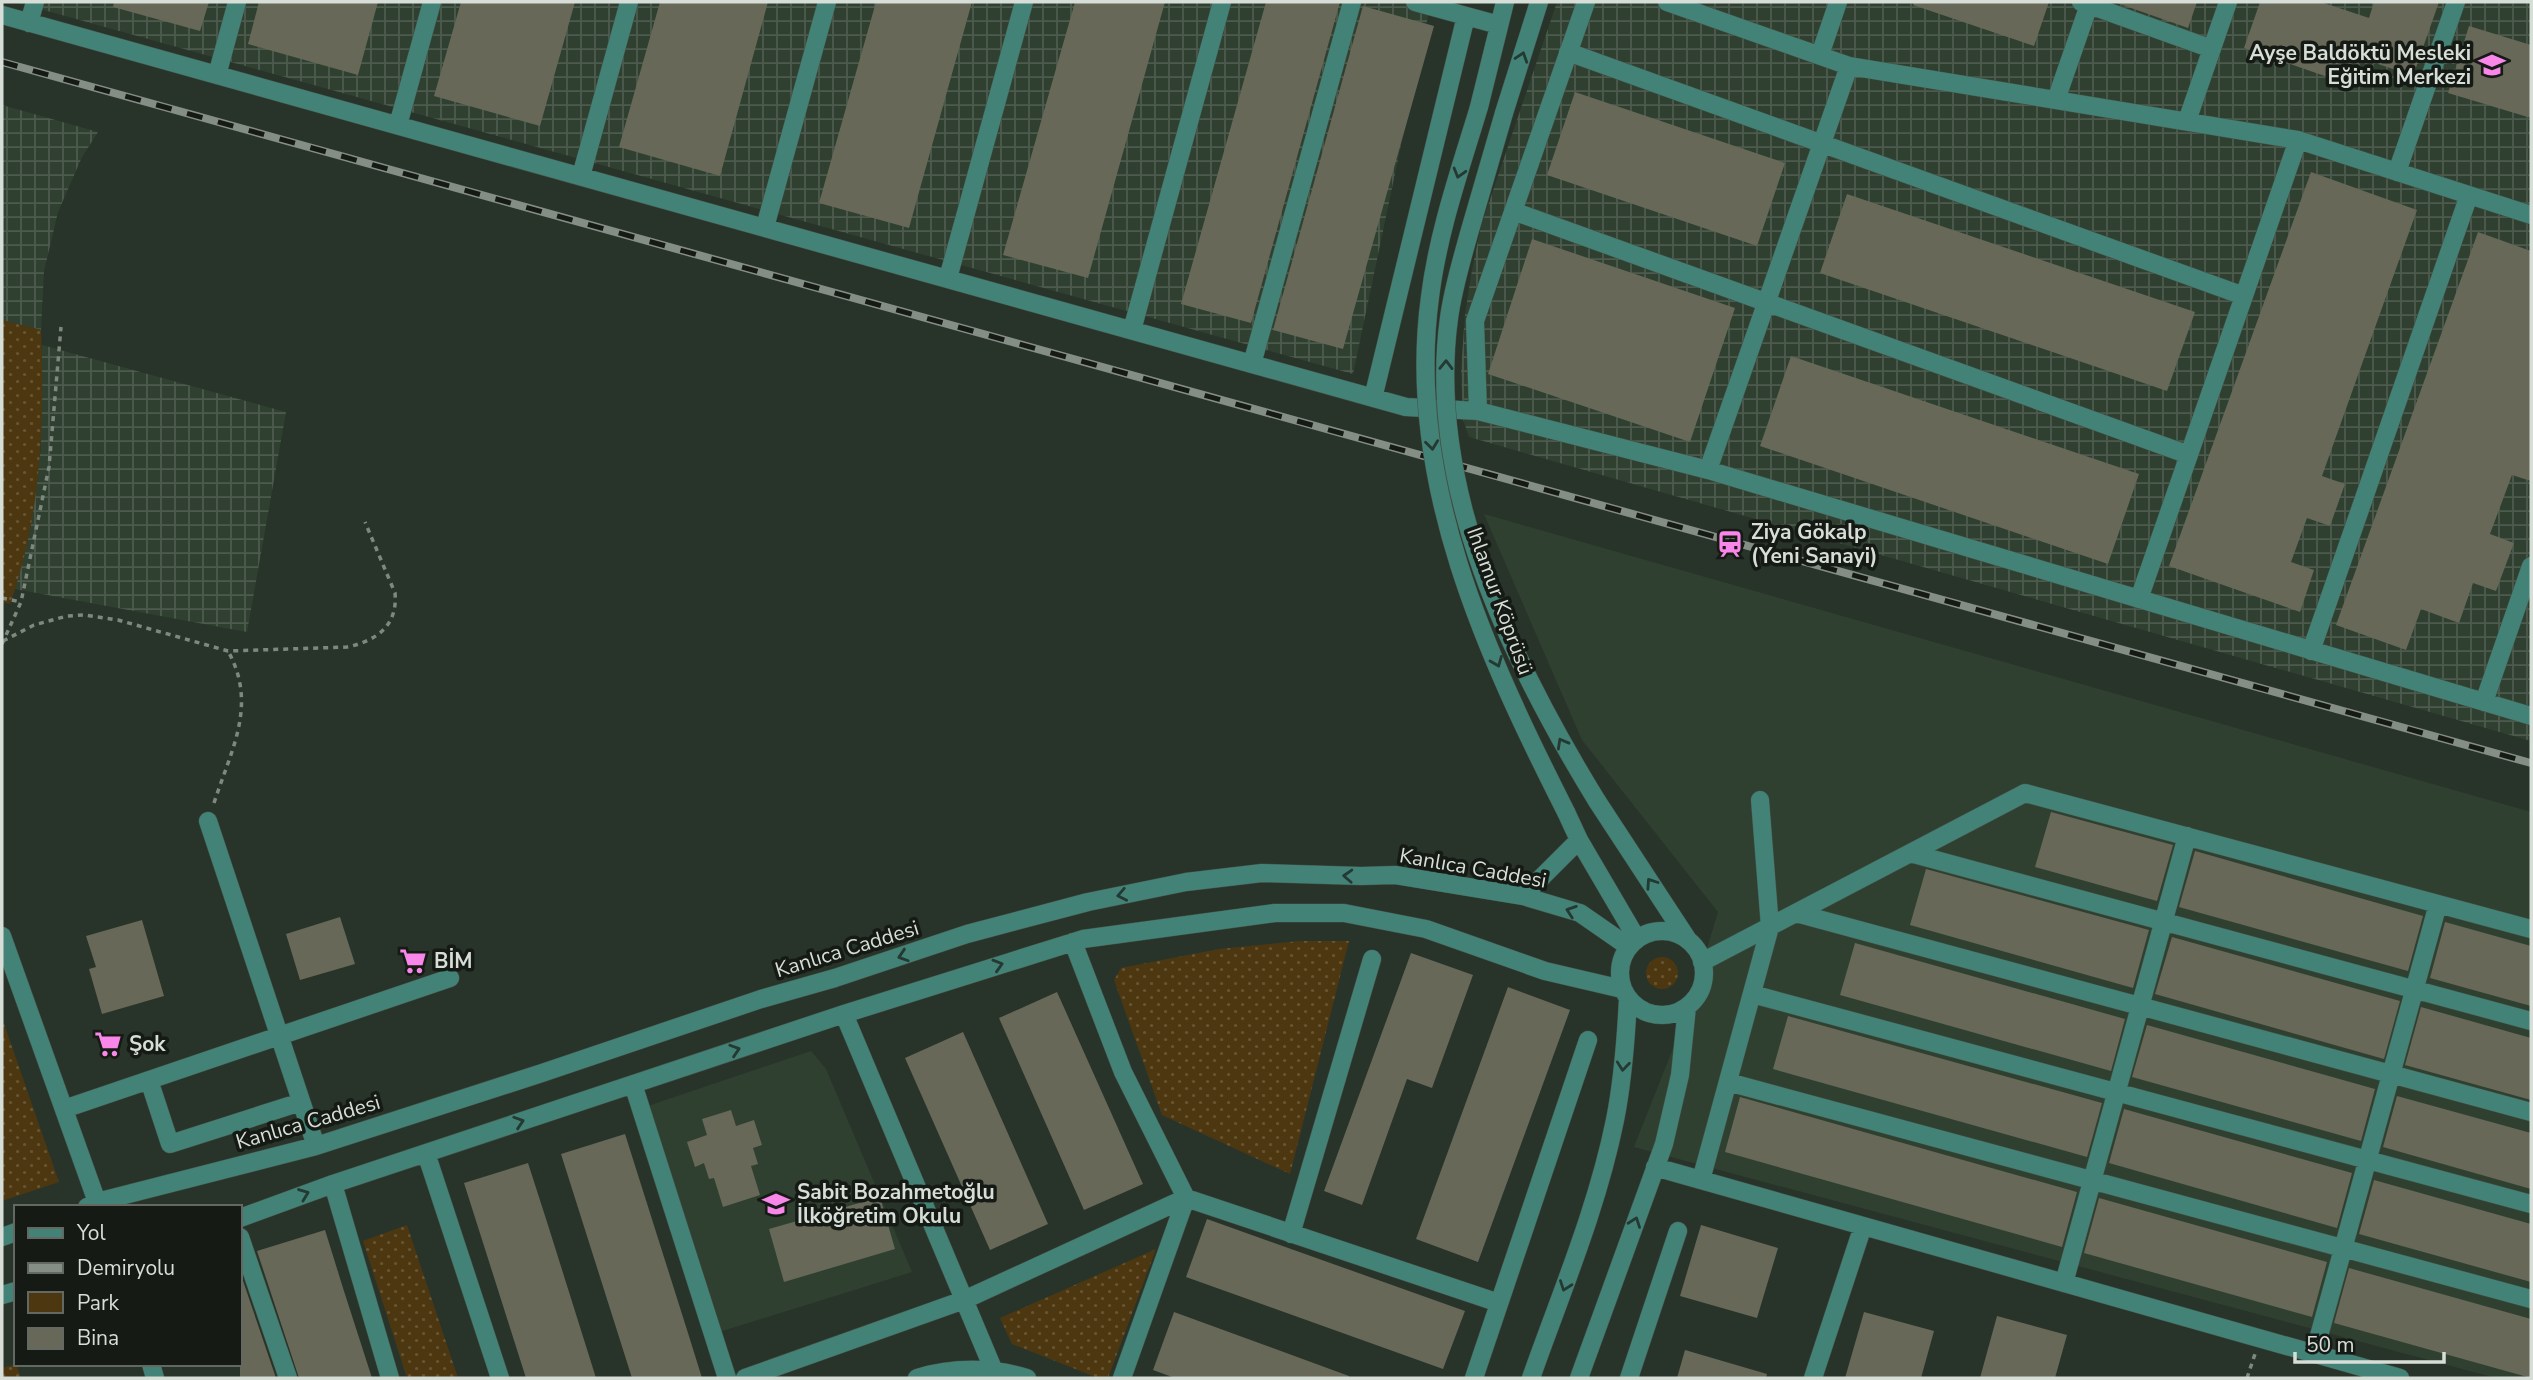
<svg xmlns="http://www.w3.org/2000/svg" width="2533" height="1380" font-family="'Nunito Sans',sans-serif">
  <defs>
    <pattern id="industrial-grid" width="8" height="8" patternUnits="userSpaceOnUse" patternTransform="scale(1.75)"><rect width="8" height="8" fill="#2f4030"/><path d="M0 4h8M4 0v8" fill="none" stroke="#4c5b4d"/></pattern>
    <pattern id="green-dots" width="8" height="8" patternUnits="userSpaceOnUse" patternTransform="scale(1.75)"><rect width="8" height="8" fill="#4d3710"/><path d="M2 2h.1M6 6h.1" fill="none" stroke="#665432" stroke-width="1.8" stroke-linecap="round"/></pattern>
  </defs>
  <rect width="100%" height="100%" fill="#283429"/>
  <path fill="#2f4030" d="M1484,514L2531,812V1378H2496L1634,1147L1689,1008L1718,912L1582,740Z
    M811,1051L826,1069L912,1272L716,1333L642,1108Z"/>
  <path fill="url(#industrial-grid)" d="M15,2H1431L1353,374Z
    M1557,2H2531V741L1469,437L1463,419L1461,370L1465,314L1472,270L1481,226Z
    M2,105L98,132L82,157L58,212L44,271L41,330L2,320Z
    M42,345L286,412L247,632L15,589L30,530L41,447Z"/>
  <path fill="url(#green-dots)" d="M2,320L41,330C45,423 41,516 10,604L2,602Z
    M1299,941H1349L1290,1174L1162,1115L1114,980L1121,968L1219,949Z
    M1646 973a16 16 0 1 1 32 0a16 16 0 1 1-32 0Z
    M2,1018L59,1182L2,1201Z
    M407,1225L458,1378H407L363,1241Z
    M1156,1249L1108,1378H1098L1012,1344L1000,1318Z
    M16,1364L21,1378H2V1368Z"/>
  <path fill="#676858" d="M114,2H209L200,31L113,7Z
    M259,2H378L358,75L248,44Z
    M461,2H575L540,126L434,96Z
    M660,2H768L720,176L619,147Z
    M876,2H972L909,228L819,203Z
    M1075,2H1165L1088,278L1003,255Z
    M1266,2H1340L1251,323L1181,304Z
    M1914,2H2049L2034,46L1913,5Z
    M2114,2H2197L2188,28Z
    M2260,2H2321L2369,18L2374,2H2439L2413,76L2346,53L2336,80L2244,48Z
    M1363,6L1434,26L1343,349L1273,330Z
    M2469,26L2531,45V118L2448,93Z
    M1575,92L1785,163L1757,246L1547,175Z
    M2311,172L2417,210L2322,476L2345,484L2330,526L2307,518L2291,562L2314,570L2300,612L2169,566Z
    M1847,194L2195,312L2167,391L1820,273Z
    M2478,232L2531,251V481L2512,475L2490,534L2514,543L2496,591L2473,583L2459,623L2421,609L2406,650L2336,625Z
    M1532,239L1735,308L1690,442L1488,374Z
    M1791,356L2139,474L2108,564L1760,446Z
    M2051,812L2173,845L2157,901L2035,867Z
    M2195,851L2423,916L2408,971L2179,907Z
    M1926,869L2149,930L2133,988L1910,925Z
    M340,917L355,964L300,980L286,934Z
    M142,920L164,996L102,1014L89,969L96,967L86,936Z
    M2445,922L2531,946V1006L2430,978Z
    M2172,937L2400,1001L2384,1059L2155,994Z
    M1855,943L2125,1019L2111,1071L1840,995Z
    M1411,953L1473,975L1432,1088L1407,1079L1362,1205L1324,1191Z
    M1508,987L1570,1010L1478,1262L1416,1239Z
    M1057,992L1143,1184L1084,1210L999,1018Z
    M2421,1007L2531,1038V1100L2405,1065Z
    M1788,1016L2102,1103L2087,1157L1773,1069Z
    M2147,1025L2375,1089L2361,1141L2132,1077Z
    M963,1032L1048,1224L990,1250L905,1058Z
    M2397,1096L2531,1133V1189L2383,1147Z
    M1740,1097L2077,1192L2062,1247L1725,1152Z
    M2124,1109L2352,1173L2337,1228L2109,1163Z
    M731,1110L736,1126L754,1120L762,1145L753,1148L758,1164L751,1166L760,1195L723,1207L714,1178L709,1179L704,1163L695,1167L687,1142L707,1135L702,1119Z
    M625,1134L688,1333L702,1378H632L561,1154Z
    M528,1163L547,1222L596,1378H526L464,1183Z
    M2374,1180L2531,1224V1282L2359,1234Z
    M880,1197L895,1249L784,1282L769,1229Z
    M2099,1198L2327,1262L2312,1317L2084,1253Z
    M1207,1219L1465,1311L1443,1369L1186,1277Z
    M1701,1225L1778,1248L1757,1318L1680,1296Z
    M325,1230L343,1288L372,1378H299L257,1251Z
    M2349,1268L2531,1319V1378L2334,1323Z
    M240,1272L276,1378H240Z
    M1174,1312L1349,1376V1378H1175L1153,1370Z
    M1864,1312L1934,1331L1921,1378H1845Z
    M1997,1316L2067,1335L2055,1378H1980Z
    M1685,1350L1767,1374L1766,1378H1677Z"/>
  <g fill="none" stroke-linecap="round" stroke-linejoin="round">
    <defs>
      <path id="minor" d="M1415,2L1499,25
        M1667,2L1849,66L2298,140L2531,215
        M2081,2L2212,49
        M2,15L1406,407L1478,411L1708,470L2531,716
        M29,23L35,2
        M1568,52L2244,296
        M1820,55L1838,2
        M217,75L237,2
        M2056,100L2090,2
        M1479,107L1505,2
        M1504,113L1539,2
        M2187,121L2228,2
        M398,125L432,2
        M2397,172L2456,2
        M581,176L629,2
        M1513,211L2189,455
        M765,227L827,2
        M948,278L1024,2
        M1132,330L1222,2
        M1252,364L1352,2
        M1373,398L1466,16
        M1478,411L1475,321L1586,2
        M1708,470L1849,66
        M2139,599L2298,140
        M2311,651L2469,195
        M2484,702L2531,566
        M1597,801L1688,940
        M1566,812L1579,840L1637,939
        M208,821L316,1146
        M1910,853L2531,1021
        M1523,896L1579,840
        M1796,913L2531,1112
        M1620 973a42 42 0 1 1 84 0a42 42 0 1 1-84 0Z
        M2,936L97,1202
        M1073,942L1123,1072L1186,1198L1122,1378
        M1702,962L2025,793L2531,929
        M1752,994L2531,1204
        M844,1014L994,1371
        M149,1080L170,1144L301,1102
        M1728,1082L2531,1299
        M633,1084L727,1378
        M64,1109L450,978
        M426,1153L500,1378
        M1655,1167L2400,1378
        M1701,1180L1770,927L1760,800
        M333,1184L390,1378
        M87,1207L97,1202L316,1146L542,1073L761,999L835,978L967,934L1088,902L1186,882L1262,873L1361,876L1395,875L1523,896L1580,913L1629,947
        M240,1218L333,1184L844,1014L1083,939L1275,913H1344L1426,929L1545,971L1622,989
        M1291,1234L1372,959
        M2,1237L16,1232
        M240,1237L288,1378
        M2064,1283L2187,836
        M2,1295L16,1291
        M2314,1354L2438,904
        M151,1364L155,1378
        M745,1378L964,1300L1186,1198L1499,1303
        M917,1378C952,1367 992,1367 1027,1378
        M1474,1378L1588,1040
        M1531,1378C1561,1293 1597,1209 1615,1120C1623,1080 1626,1039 1628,998
        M1579,1378L1664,1144L1680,1075L1687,1007
        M1629,1378L1678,1231
        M1813,1378L1863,1226"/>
    </defs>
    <use href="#minor" stroke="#444f45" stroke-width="19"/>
    <path stroke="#7f887f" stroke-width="3.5" stroke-dasharray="5 5" stroke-linecap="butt" d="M2,598L21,602
      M3,641L34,625L67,616L84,615L118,620L228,651L347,647C376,641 398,626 395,593L365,522
      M2,644L21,602L49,467L61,327
      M214,803C231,750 258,705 228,651
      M2247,1378L2255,1354"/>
    <use href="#minor" stroke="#438277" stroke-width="18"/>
    <defs>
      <path id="rail" d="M2,62L2531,763"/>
    </defs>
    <use href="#rail" stroke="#858e85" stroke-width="8"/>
    <use href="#rail" stroke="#151a15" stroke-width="5" stroke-dasharray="16" stroke-linecap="butt"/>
    <defs>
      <path id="minor-bridge" d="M1479,107C1460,170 1438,232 1430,297C1405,479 1486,654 1566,812
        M1504,113C1493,152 1481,191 1470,230C1462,259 1453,288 1449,318C1426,487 1511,661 1597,801"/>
    </defs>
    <use href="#minor-bridge" stroke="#444f45" stroke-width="19" stroke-linecap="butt"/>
    <use href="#minor-bridge" stroke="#438277" stroke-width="18"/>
  </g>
  <defs><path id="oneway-chevron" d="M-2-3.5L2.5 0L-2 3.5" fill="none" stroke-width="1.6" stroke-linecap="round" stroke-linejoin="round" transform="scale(1.75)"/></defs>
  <g stroke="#233932">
    <use href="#oneway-chevron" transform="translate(1522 57) rotate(-72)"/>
    <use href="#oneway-chevron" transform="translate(1459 173) rotate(106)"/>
    <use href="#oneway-chevron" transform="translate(1446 365) rotate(-89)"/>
    <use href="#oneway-chevron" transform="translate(1432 445) rotate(83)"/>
    <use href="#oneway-chevron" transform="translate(1497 662) rotate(68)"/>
    <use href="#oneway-chevron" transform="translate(1562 743) rotate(-119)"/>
    <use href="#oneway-chevron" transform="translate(1348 876) rotate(-177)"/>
    <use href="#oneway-chevron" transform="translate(1651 883) rotate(-124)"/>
    <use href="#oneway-chevron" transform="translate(1122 895) rotate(169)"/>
    <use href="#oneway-chevron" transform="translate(1571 911) rotate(-161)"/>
    <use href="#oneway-chevron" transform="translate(903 956) rotate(162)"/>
    <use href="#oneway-chevron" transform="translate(998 965) rotate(-17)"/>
    <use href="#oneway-chevron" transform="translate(735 1050) rotate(-18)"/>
    <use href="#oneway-chevron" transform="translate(1623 1066) rotate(96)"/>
    <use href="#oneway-chevron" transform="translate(519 1122) rotate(-18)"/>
    <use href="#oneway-chevron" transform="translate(304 1194) rotate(-21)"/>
    <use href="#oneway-chevron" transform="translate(1635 1222) rotate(-70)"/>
    <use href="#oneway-chevron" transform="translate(1565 1286) rotate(110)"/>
  </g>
  <defs>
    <symbol id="school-bare" viewBox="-9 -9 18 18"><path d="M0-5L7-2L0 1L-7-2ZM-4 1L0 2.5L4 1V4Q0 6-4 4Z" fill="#f987e9" stroke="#151a15" stroke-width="2.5" paint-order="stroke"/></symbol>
    <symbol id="station-bare" viewBox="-9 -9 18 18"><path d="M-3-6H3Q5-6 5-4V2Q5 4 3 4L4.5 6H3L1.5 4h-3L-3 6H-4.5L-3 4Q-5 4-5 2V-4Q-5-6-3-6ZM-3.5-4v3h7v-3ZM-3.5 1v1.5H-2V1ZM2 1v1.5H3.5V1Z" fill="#f987e9" stroke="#151a15" stroke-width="2.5" paint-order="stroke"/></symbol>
    <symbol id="supermarket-bare" viewBox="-9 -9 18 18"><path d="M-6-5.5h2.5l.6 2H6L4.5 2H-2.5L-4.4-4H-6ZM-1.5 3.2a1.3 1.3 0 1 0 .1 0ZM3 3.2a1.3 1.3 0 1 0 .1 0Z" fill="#f987e9" stroke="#151a15" stroke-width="2.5" paint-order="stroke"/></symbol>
  </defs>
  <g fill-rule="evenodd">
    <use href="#school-bare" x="2473" y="46" width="38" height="38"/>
    <use href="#station-bare" x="1711" y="525" width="38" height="38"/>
    <use href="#supermarket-bare" x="394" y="942" width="38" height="38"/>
    <use href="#supermarket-bare" x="89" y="1025" width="38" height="38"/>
    <use href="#school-bare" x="757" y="1185" width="38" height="38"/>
  </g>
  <g text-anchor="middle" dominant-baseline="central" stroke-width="7" stroke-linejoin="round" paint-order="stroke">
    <g font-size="21" font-weight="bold" fill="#d7ded7" stroke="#151a15" text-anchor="start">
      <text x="2471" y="53" text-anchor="end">Ayşe Baldöktü Mesleki<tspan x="2471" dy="24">Eğitim Merkezi</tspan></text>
      <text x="1751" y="532">Ziya Gökalp<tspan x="1751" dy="24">(Yeni Sanayi)</tspan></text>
      <text x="434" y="961">BİM</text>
      <text x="129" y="1044">Şok</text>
      <text x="797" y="1192">Sabit Bozahmetoğlu<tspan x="797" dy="24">İlköğretim Okulu</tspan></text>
    </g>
    <g font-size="21" fill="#d7ded7" stroke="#151a15">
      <text transform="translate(1500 601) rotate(70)">Ihlamur Köprüsü</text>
      <text transform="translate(1473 868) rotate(10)">Kanlıca Caddesi</text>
      <text transform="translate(847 949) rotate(-17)">Kanlıca Caddesi</text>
      <text transform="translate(308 1122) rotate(-16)">Kanlıca Caddesi</text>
    </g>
  </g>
  <rect width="2533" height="1380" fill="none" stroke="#d7ded7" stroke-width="7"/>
  <rect x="14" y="1205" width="228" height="161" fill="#151a15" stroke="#636863" stroke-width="2"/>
  <rect x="28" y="1228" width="35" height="10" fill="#438277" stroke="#636863" stroke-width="2"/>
  <text x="77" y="1240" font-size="21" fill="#d7ded7">Yol</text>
  <rect x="28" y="1263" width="35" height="10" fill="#858e85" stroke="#636863" stroke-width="2"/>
  <text x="77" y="1275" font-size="21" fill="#d7ded7">Demiryolu</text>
  <rect x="28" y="1292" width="35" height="21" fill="#4d3710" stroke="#636863" stroke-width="2"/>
  <text x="77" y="1310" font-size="21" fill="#d7ded7">Park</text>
  <rect x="28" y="1328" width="35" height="21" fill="#676858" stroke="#636863" stroke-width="2"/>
  <text x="77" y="1345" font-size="21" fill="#d7ded7">Bina</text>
  <path d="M2295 1352v10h149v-10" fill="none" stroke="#d7ded7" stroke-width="3.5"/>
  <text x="2306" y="1352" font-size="21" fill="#d7ded7" stroke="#151a15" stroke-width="5" paint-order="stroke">50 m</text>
</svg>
